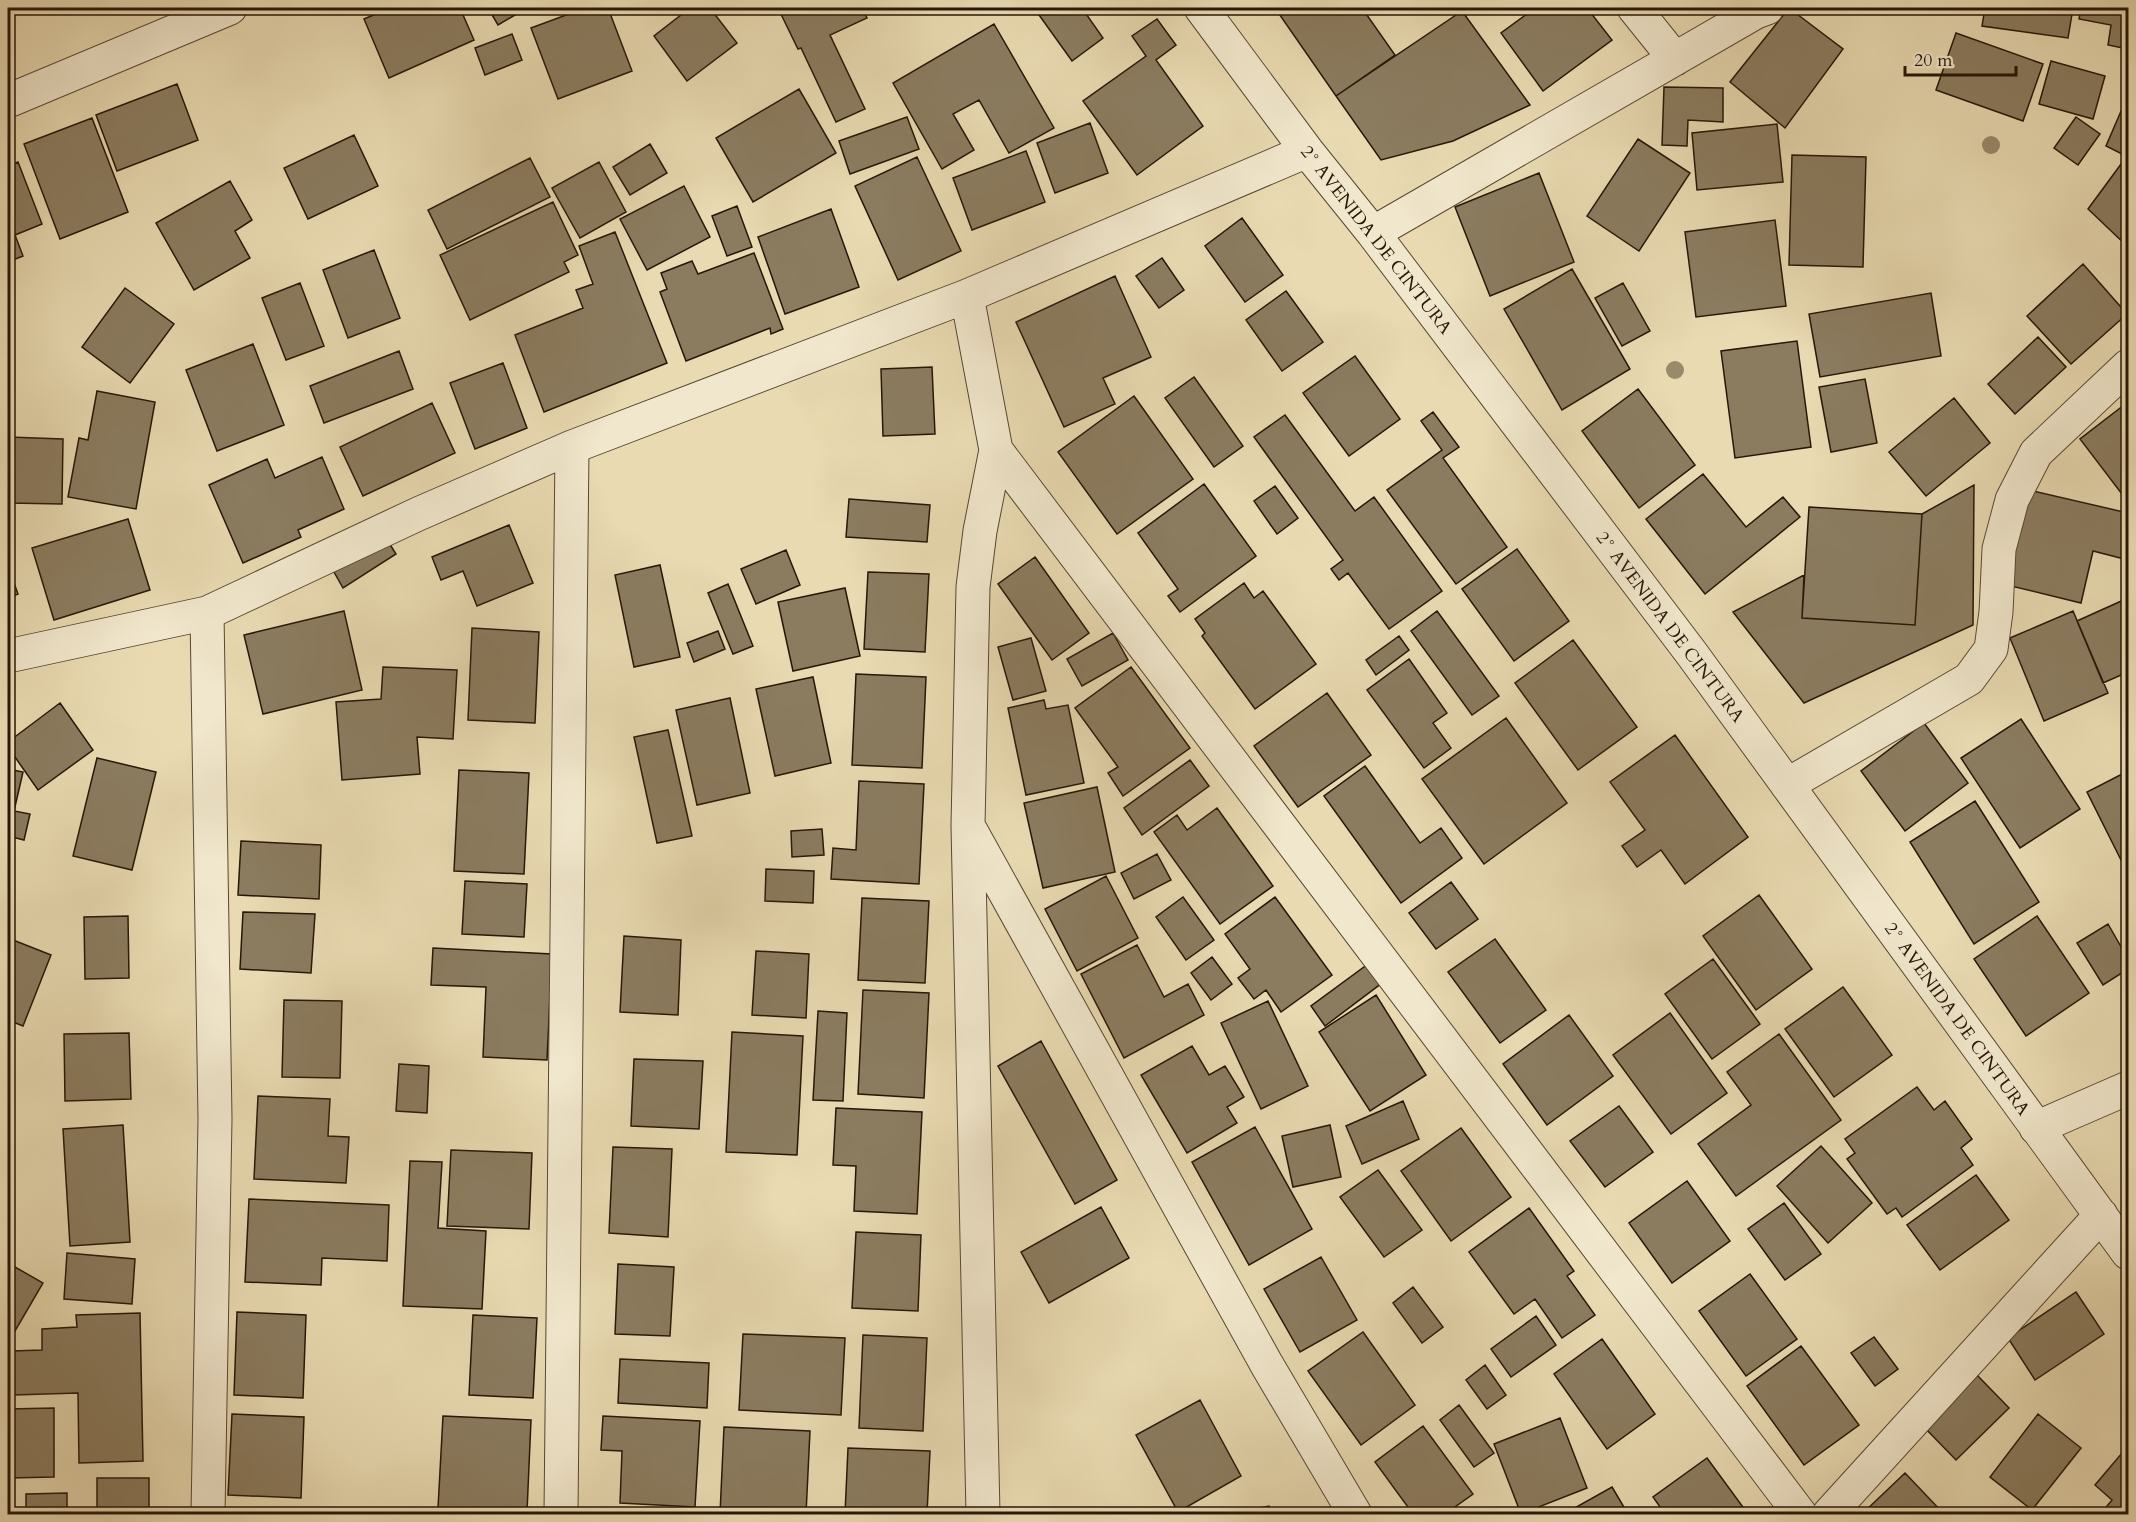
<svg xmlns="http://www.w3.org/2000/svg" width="2136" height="1522" font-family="Cardo,serif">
  <rect width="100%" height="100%" fill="#e9dab1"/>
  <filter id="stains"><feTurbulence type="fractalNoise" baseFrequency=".00333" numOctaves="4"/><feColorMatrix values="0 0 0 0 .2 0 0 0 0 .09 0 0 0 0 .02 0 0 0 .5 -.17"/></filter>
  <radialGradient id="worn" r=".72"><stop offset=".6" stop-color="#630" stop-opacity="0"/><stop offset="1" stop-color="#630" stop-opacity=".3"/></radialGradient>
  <path fill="#8b7c60" stroke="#261708" stroke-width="1.5" d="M390,8H460L474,40L389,78L364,19Z
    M488,8H527L498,25Z
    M585,8H608L632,71L558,99L531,28Z
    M690,8H710L737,43L687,81L654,36Z
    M778,8H862L867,18L830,35L865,109L836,122L801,48L798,49Z
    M1034,8H1082L1103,38L1072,61Z
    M1275,8H1362L1395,55L1336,96Z
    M1535,8H1587L1612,40L1543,91L1501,33Z
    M1789,8L1843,49L1785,128L1730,82Z
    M1985,8H2073L2068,38L1982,26Z
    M2081,8H2128V49L2108,45L2111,25L2079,19Z
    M1462,11L1530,105L1453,141L1381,160L1336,96Z
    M1157,19L1176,45L1156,60L1203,126L1137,175L1083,101L1146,56L1132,36Z
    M994,24L1054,128L1009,153L979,100L953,114L974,150L942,169L893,83Z
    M1956,33L2043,64L2023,121L1936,90Z
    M512,34L522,60L485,75L475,48Z
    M2051,61L2105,76L2093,119L2039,104Z
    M177,84L198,140L117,171L96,115Z
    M1664,87L1723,88V122L1688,120L1687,146L1662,145Z
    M799,89L836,153L753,202L716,138Z
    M2128,95V157L2106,146Z
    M907,117L919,149L850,174L839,141Z
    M2076,117L2100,134L2078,165L2054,148Z
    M92,118L128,212L60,239L24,144Z
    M1090,123L1108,173L1055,193L1037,143Z
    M1777,124L1783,182L1697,190L1692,133Z
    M354,135L378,186L308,219L284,168Z
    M1638,139L1690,173L1639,251L1587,216Z
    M650,144L667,173L630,195L613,167Z
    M1026,151L1045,202L972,230L953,178Z
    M1792,155L1866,157L1863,267L1789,265Z
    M2127,156L2128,157V247L2088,209Z
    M917,157L961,251L898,280L855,186Z
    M530,158L550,197L447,249L428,210Z
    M18,162L42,224L15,235L23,256L8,262V166Z
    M599,162L626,212L580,238L552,188Z
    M1539,173L1574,262L1490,296L1455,207Z
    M230,181L252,220L235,231L250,258L194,290L156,223Z
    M684,186L710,237L647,270L620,219Z
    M553,202L578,255L564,262L569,272L470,320L440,255Z
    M737,206L752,247L727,256L712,216Z
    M831,209L859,287L785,314L758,237Z
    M1242,218L1283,275L1245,302L1205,246Z
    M1775,220L1786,306L1696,317L1685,232Z
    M615,232L667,363L544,412L515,335L583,308L576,290L593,284L579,246Z
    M374,250L400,318L348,338L323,270Z
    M754,253L783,329L771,334L770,328L686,361L660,292L667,289L661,273L692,261L698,274Z
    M1162,258L1184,290L1159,308L1136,276Z
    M2083,264L2127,314L2071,364L2027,316Z
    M1572,269L1630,369L1562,410L1504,309Z
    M1115,276L1151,357L1103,378L1115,404L1064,427L1016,322Z
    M300,283L324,346L286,360L262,298Z
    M1623,283L1650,331L1622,346L1595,298Z
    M125,288L174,324L130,383L82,347Z
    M1286,291L1323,342L1282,371L1246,320Z
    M1931,293L1941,356L1820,377L1809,314Z
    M2038,337L2066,367L2015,414L1988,384Z
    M1797,341L1811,447L1735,458L1721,351Z
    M253,344L284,425L217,451L186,370Z
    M399,351L413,389L324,423L310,386Z
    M1355,356L1400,419L1349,456L1303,393Z
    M503,363L527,428L475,449L450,383Z
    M932,367L935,434L883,436L881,369Z
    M1194,377L1243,446L1214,467L1165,398Z
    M1865,379L1877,443L1831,452L1819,387Z
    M1638,389L1695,465L1639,508L1582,431Z
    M97,391L155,402L136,509L68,497L79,438L88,440Z
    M1134,396L1193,479L1117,534L1058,452Z
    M1954,398L1990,443L1926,496L1889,452Z
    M2128,402V502L2080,439Z
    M432,403L455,453L363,496L340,447Z
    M1433,412L1459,447L1443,458L1507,547L1456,584L1387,490L1442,450L1421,421Z
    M1285,415L1355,511L1374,497L1442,591L1389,629L1348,573L1339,580L1331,569L1343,560L1254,437Z
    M8,437L63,439L62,504L8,503Z
    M322,457L344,509L298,530L301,537L243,563L209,485L267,459L275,478Z
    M1703,474L1746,527L1783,497L1800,517L1705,594L1646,519Z
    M1204,484L1256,556L1180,612L1168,596L1178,589L1138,533Z
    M1974,485L1973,625L1804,703L1733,612L1804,575L1802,618L1915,625L1922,514Z
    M1275,486L1298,518L1277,534L1254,501Z
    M2029,490L2128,513V560L2093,551L2081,603L2007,585Z
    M849,499L930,505L927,542L846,537Z
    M1809,507L1922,514L1915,625L1802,618Z
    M128,519L150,590L54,620L32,548Z
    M509,525L533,583L477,606L463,571L441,580L432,557Z
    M386,538L396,554L343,588L334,572Z
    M1517,549L1569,621L1514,661L1462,589Z
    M786,550L800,585L756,604L741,569Z
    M1035,557L1089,633L1052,660L998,584Z
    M660,565L680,657L634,667L615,575Z
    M8,566L18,594L8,598Z
    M868,572L929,574L925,652L864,649Z
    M1244,583L1254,598L1263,591L1316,664L1255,709L1202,636L1205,633L1195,619Z
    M728,584L753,646L733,654L708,593Z
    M845,588L860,656L793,671L778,602Z
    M2128,598V672L2103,683L2077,621Z
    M344,611L362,690L263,714L244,635Z
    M1437,611L1499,696L1472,715L1411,631Z
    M2073,611L2108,693L2044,721L2010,638Z
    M472,628L539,632L535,723L468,720Z
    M718,631L725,649L694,662L687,643Z
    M1113,633L1128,660L1082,686L1067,659Z
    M1399,636L1409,650L1376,675L1366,660Z
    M1031,638L1046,691L1013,700L998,647Z
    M1573,640L1637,727L1578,770L1515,683Z
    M1409,659L1447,713L1433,723L1451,748L1424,768L1367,690Z
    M383,667L457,670L453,739L417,737L420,774L342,780L336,702L381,699Z
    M1131,667L1190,748L1123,796L1108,773L1118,767L1075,708Z
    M856,674L926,677L922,768L852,765Z
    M813,677L831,763L775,776L756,689Z
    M1327,693L1371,755L1298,807L1254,746Z
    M730,698L750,793L697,805L676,710Z
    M1044,700L1046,709L1068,705L1084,783L1026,795L1008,708Z
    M60,703L93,750L38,790L8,747V742Z
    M1506,718L1567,803L1484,864L1422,779Z
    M2021,719L2080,809L2020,848L1961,758Z
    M1924,723L1968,783L1905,831L1861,771Z
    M668,730L692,836L657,843L634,737Z
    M1675,735L1748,837L1685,884L1661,850L1637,867L1622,846L1645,830L1610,782Z
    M97,758L156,772L132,870L73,856Z
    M1190,760L1209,786L1142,835L1124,808Z
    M1365,766L1420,843L1441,828L1462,858L1401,903L1324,796Z
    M8,769L23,772L14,811L30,814L24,840L8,836Z
    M459,770L529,773L524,874L454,871Z
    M2128,771V866L2125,868L2087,792Z
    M859,781L924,784L919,884L831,879L833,848L856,850Z
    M1097,787L1115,872L1043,888L1024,803Z
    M1975,801L2039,902L1974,944L1910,842Z
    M1217,808L1273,886L1220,924L1154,832L1177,815L1187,830Z
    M822,829L824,855L792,857L791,831Z
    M241,841L321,845L319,899L238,895Z
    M1157,854L1171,880L1134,899L1121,873Z
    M766,869L814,871L813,903L765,901Z
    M1106,876L1138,938L1077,971L1045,909Z
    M465,881L527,884L524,937L462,934Z
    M1451,882L1478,919L1436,949L1409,913Z
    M1759,895L1812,969L1756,1010L1703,936Z
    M1183,897L1214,940L1186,960L1156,917Z
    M1275,897L1332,975L1281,1012L1266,990L1254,999L1238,978L1250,969L1225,934Z
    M862,898L929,901L925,983L858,980Z
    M243,912L315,914L311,973L240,969Z
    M128,916L129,978L85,979L84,917Z
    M2037,916L2089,993L2026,1036L1974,959Z
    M2108,924L2128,959V969L2103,985L2077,943Z
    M624,936L681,940L678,1015L620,1012Z
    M8,938L51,955L23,1026L8,1020Z
    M1495,939L1546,1010L1500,1043L1448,972Z
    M1137,945L1164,997L1188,984L1204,1015L1124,1058L1081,974Z
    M433,948L552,954L547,1060L483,1057L486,987L431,985Z
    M756,951L809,954L806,1018L752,1015Z
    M1212,957L1232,984L1211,1000L1191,973Z
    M1713,959L1760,1024L1712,1059L1665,994Z
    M1368,964L1382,983L1325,1026L1311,1006Z
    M1843,987L1892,1055L1834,1097L1785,1029Z
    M863,990L929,993L924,1098L858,1094Z
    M1376,995L1426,1075L1370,1111L1319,1032Z
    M284,1000L342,1001L340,1078L282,1077Z
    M1268,1001L1308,1086L1261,1109L1221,1023Z
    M818,1011L847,1013L843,1101L813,1100Z
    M1670,1013L1727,1093L1671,1134L1613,1055Z
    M1569,1015L1613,1076L1547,1125L1503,1064Z
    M732,1032L803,1036L797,1155L726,1152Z
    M129,1033L131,1099L65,1101L64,1034Z
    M1779,1034L1841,1120L1736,1196L1698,1144L1751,1105L1727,1072Z
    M1041,1041L1117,1180L1075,1204L998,1066Z
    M1192,1046L1209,1075L1225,1066L1244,1097L1227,1107L1237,1123L1187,1153L1141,1075Z
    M634,1059L703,1061L699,1129L631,1126Z
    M399,1064L429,1066L427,1113L396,1111Z
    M1917,1087L1934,1110L1945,1101L1972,1139L1961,1148L1973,1165L1902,1217L1896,1208L1887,1214L1847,1159L1855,1153L1845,1139Z
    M258,1096L330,1099L328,1136L349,1137L346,1183L254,1179Z
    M1403,1101L1419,1139L1362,1164L1346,1126Z
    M1619,1106L1653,1152L1605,1187L1570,1141Z
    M836,1108L922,1112L917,1214L854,1211L856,1166L833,1165Z
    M123,1125L130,1242L70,1246L63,1129Z
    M1330,1125L1341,1177L1293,1187L1282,1136Z
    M1255,1127L1312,1229L1249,1265L1192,1162Z
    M1461,1128L1511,1197L1451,1241L1401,1171Z
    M1821,1146L1872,1203L1828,1243L1777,1186Z
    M613,1147L672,1149L668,1237L609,1233Z
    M451,1150L532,1153L529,1229L447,1226Z
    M410,1161L442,1162L438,1228L486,1231L482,1309L403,1306Z
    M1378,1170L1422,1230L1384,1257L1340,1197Z
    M1976,1175L2009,1220L1940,1270L1907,1225Z
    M1687,1181L1730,1241L1672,1283L1629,1223Z
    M249,1199L389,1205L387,1261L322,1258L321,1285L245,1282Z
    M1784,1203L1821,1254L1785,1280L1748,1229Z
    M1101,1207L1129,1258L1049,1303L1021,1252Z
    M1529,1208L1574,1271L1567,1276L1595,1315L1562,1338L1535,1299L1514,1314L1469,1252Z
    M856,1232L921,1235L918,1311L852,1308Z
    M67,1253L135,1259L132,1304L64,1299Z
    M1321,1257L1357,1320L1300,1352L1264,1289Z
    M8,1263L43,1283L8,1343Z
    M618,1264L674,1267L670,1336L615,1334Z
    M1750,1274L1797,1339L1746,1376L1699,1311Z
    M1413,1287L1443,1327L1422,1343L1393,1303Z
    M2076,1292L2104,1334L2035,1380L2008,1338Z
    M237,1312L306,1315L303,1398L234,1395Z
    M140,1313L143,1461L79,1463L78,1393L14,1395L12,1351L42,1350V1329L77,1327L76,1315Z
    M473,1315L537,1318L533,1398L469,1395Z
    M1536,1316L1556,1345L1511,1377L1491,1349Z
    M1363,1332L1415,1405L1361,1445L1308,1371Z
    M743,1334L845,1338L841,1415L739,1410Z
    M863,1335L927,1338L923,1431L859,1428Z
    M1874,1337L1898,1369L1875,1386L1851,1353Z
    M1602,1339L1655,1414L1607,1449L1554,1374Z
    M1801,1346L1859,1425L1804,1465L1747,1386Z
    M620,1359L709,1363L707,1408L618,1403Z
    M1485,1365L1506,1395L1487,1409L1466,1380Z
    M1977,1375L2009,1408L1956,1460L1923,1426Z
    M1200,1400L1241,1476L1178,1512L1136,1435Z
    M1459,1405L1494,1453L1474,1467L1440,1420Z
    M54,1408V1477L8,1478V1409Z
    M232,1414L304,1417L301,1498L228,1495Z
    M2038,1414L2081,1448L2032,1510L1990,1477Z
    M443,1416L531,1420L527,1512L438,1508Z
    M603,1416L700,1421L695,1507L620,1503L622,1451L601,1450Z
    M1560,1418L1587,1488L1521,1514L1494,1444Z
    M1423,1426L1473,1494L1445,1514H1413L1375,1462Z
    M724,1427L810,1431L806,1514H720Z
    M2128,1446V1514H2105L2102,1512L2112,1500L2095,1485Z
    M848,1448L930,1451L927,1514H845Z
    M1707,1458L1748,1514H1665L1653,1497Z
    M1905,1473L1944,1514H1862Z
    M97,1478H149V1514H97Z
    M1612,1487L1628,1514H1564Z
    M67,1493V1514H26V1494Z
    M1269,1506L1271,1514H1227Z
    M397,1510L431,1512V1514H397Z"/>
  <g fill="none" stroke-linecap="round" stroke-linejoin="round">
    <defs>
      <path id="minor" d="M1201,8L1307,151L1373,233L1692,654L2128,1253
        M1634,8L1675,59
        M8,101L230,8
        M1373,233L1756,12L1767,8
        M967,296L996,450L980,531L973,587L968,826L983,1514
        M996,450L1800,1514
        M207,613L215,1119L208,1514
        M8,656L207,613L418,514L572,447L967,296L1307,151
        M1787,785L1969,679L1991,649L1996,612L1999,549L2012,500L2036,453L2128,366
        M971,831L1267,1365L1355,1514
        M2036,1128L2128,1088
        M561,1514L572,447
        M1829,1514L2101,1215"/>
    </defs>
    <use href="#minor" stroke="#574832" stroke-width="35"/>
    <use href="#minor" stroke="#f1e7cc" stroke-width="33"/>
  </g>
  <g fill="#998a6b">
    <circle cx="1991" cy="145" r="9"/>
    <circle cx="1675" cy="370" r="9"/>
  </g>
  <g text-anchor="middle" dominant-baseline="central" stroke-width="4.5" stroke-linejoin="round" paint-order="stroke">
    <g font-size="18" fill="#261708" stroke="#f1e7cc">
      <text transform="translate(1376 240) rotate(52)">2° AVENIDA DE CINTURA</text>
      <text transform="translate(1670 627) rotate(53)">2° AVENIDA DE CINTURA</text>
      <text transform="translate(1957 1019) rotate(54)">2° AVENIDA DE CINTURA</text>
    </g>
  </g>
  <rect width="2136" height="1522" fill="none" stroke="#e9dab1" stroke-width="30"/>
  <rect x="9" y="9" width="2118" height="1504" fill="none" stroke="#261708" stroke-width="3"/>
  <rect x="15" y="15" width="2106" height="1492" fill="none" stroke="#261708" stroke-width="1.5"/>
  <path d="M1905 66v9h111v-9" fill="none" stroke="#261708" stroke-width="3"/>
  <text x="1914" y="66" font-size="18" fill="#261708" stroke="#f1e7cc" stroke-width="4.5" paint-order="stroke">20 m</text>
  <rect width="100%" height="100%" filter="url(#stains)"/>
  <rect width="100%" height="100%" fill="url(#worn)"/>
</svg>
